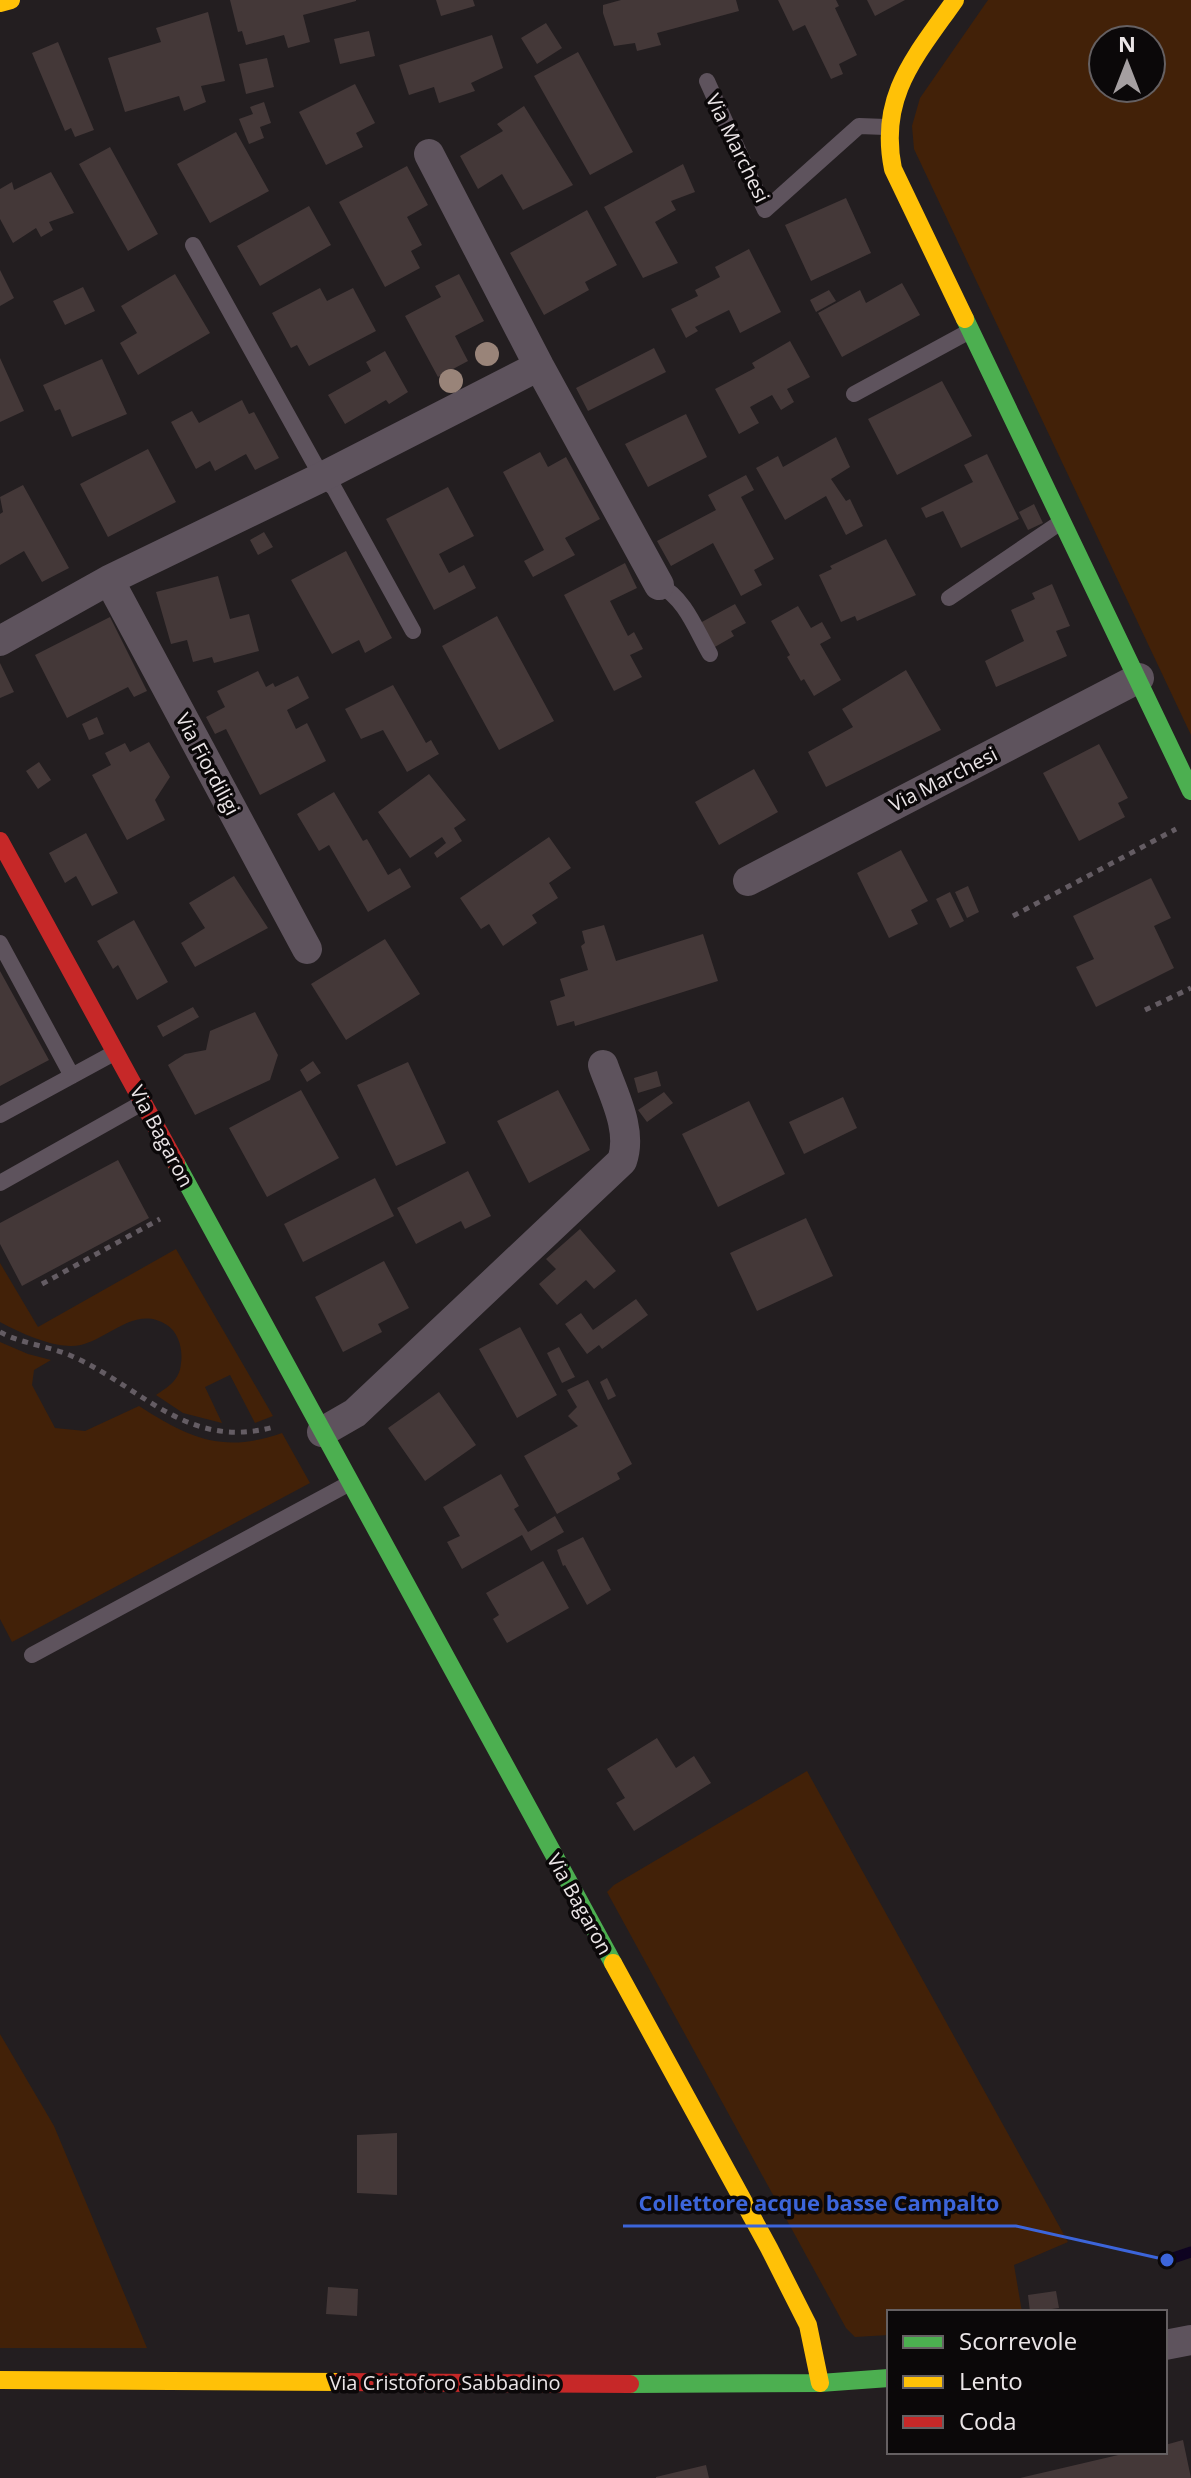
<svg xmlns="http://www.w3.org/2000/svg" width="1191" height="2478" font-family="'Open Sans',sans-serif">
  <rect width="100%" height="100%" fill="#231e20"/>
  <path fill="#422108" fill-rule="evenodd" d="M988,0H1191V735L914,149L912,126L920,98ZM1151,40V88H1103V40Z
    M176,1249L273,1416L255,1423L230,1375L205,1387L222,1423L183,1413L156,1395C168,1387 180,1380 181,1363C183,1350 179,1333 167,1325C132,1302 104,1347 70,1346C46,1345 21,1333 0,1322V1263L38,1327Z
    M0,1342L28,1354L51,1360L34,1370L32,1385L55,1428L85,1431L139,1406C189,1438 223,1454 282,1433L310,1483L12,1642L0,1619Z
    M807,1771L1068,2242L1014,2265L1022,2312H889V2335L855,2337L846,2328L607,1892L614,1885Z
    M0,2034L54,2126L147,2348H0Z"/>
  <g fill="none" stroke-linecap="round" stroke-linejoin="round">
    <path stroke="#0e0321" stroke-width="11" d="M1167,2260L1191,2252"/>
  </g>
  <path fill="#443838" d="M230,0H356V1L303,15L310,42L288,48L284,35L246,45L242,31L238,32Z
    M436,0H473L475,6L441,16Z
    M621,0H736L739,11L657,33L661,45L637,51L635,43L614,46L603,13V5Z
    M778,0H836L839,6L835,8L857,55L839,64L843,74L831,79L805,25L793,31Z
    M867,0H905L875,16Z
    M208,12L225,81L201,86L206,102L184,111L179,96L125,112L108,58L161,42L156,28Z
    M546,23L562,48L537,64L521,38Z
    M369,31L375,56L340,64L334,39Z
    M492,35L503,68L471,83L475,91L439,103L434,87L409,95L399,65Z
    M58,42L94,130L75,137L71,128L65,131L32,53Z
    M578,52L633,152L590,175L534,76Z
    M267,58L274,87L246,94L239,64Z
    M355,84L375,123L356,133L363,147L326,165L299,112Z
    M264,102L271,123L260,127L264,138L249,144L239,119L253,114L250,107Z
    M524,106L573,185L523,210L502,174L478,189L460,156L503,131L497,124Z
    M236,132L269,191L210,223L177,164Z
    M110,147L158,234L128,251L79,164Z
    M683,164L695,192L671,201L676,210L655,222L678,263L643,278L604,207Z
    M407,166L428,205L407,217L422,245L411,251L420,268L385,287L339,202Z
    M51,172L74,213L49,222L53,230L41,237L36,228L13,243L0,219V189L12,182L14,190Z
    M846,198L871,253L811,281L785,225Z
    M309,206L331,245L260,286L237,246Z
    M587,210L617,265L585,282L589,290L544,315L510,253Z
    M749,249L781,312L740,333L729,310L695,327L698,331L686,338L671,309L698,296L695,290L720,277L715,267Z
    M0,270L14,298L0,306Z
    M175,274L210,333L138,375L120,343L137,333L121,306Z
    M459,274L484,321L455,336L468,361L438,377L405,316L441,297L435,286Z
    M902,283L920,315L842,357L818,313L860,290L866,303Z
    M83,287L95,311L65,325L53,301Z
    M320,288L327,301L353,288L376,331L309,366L297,345L291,348L272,313Z
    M829,290L836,301L816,312L810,300Z
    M790,341L810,377L787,389L794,402L781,410L772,395L750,407L759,423L739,434L715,389L755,368L752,363Z
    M654,348L666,372L588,411L576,388Z
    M385,351L408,392L389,404L386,400L345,424L328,395L371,371L366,362Z
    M0,358L24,411L0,422Z
    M102,359L127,414L72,437L60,409L55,411L43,385Z
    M942,381L972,436L897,475L868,419Z
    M242,400L249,414L254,412L279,458L255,470L246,454L215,471L210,461L196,469L171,422L192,411L199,423Z
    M686,414L707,457L648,487L625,444Z
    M836,437L850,467L831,479L846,501L850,499L863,526L846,535L826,496L785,520L756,468L778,456L783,467Z
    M148,449L176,502L108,537L80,484Z
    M540,452L548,467L566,457L600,519L565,538L575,555L533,577L524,561L544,550L503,472Z
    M987,454L1019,519L961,548L943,511L926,518L921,508L973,482L964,465Z
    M746,475L754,490L741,497L774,559L754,570L762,585L741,596L713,543L671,566L657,541L716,510L708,495Z
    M23,485L69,568L42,582L24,551L0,565V514L3,512L0,497Z
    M448,487L474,536L439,554L449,573L464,565L476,588L434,610L386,519Z
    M1034,504L1043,523L1028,530L1019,512Z
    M264,532L273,547L258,555L250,540Z
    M886,539L916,595L857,621L855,616L841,622L819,575L832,569L830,566Z
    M346,551L392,638L365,653L359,640L332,654L291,580Z
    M625,563L637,588L610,601L628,636L634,632L643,649L630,655L642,677L614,691L564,595Z
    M218,576L230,619L249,614L259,651L214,663L212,657L193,662L187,640L171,644L156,592Z
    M1052,584L1070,626L1056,631L1067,656L996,687L985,661L1024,641L1011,610L1035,599L1032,593Z
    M735,604L746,623L731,631L734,636L713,648L700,623Z
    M798,606L811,628L822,622L831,638L820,644L841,680L814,696L804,679L801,681L787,657L790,655L771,621Z
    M497,616L554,721L499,750L442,646Z
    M110,617L147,691L134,697L128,687L67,718L35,655Z
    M0,663L14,692L0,698Z
    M906,670L941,730L826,787L808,752L853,727L842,709Z
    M258,671L266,687L273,683L275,687L298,676L309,698L287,710L296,729L307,723L326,761L260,795L226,729L215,734L206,717L225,707L217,691Z
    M393,685L426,743L431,740L439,754L407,772L383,730L361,739L345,709Z
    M97,717L104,734L89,740L82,724Z
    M149,742L170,777L155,800L165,820L127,840L92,775L111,765L105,753L125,743L130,752Z
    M1099,744L1128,798L1118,803L1125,817L1079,841L1043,773Z
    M39,762L51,780L38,789L26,771Z
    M754,769L778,812L719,845L695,802Z
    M429,774L466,820L454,828L462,841L437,858L434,853L446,843L442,837L410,858L378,812Z
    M334,792L363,841L367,839L388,875L400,868L411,887L368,912L329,845L319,851L297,814Z
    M86,833L118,893L92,906L76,876L65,883L49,853Z
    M549,837L571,868L549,883L558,898L532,915L537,923L503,946L489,924L481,929L460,898Z
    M901,850L928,901L911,910L918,924L889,938L857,873Z
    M234,876L268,928L195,967L181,943L205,928L189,903Z
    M1151,878L1171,918L1154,926L1174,968L1096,1007L1076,967L1094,959L1073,916Z
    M968,886L979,912L967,918L955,892Z
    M950,892L964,921L950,928L936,899Z
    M134,920L168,982L137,1000L118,965L113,969L97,941Z
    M604,925L616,961L703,934L718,981L575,1026L574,1021L557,1026L550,1001L565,996L560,979L588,970L581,946L585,943L582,931Z
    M385,939L420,994L346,1040L311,984Z
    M0,971L49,1060L0,1086Z
    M193,1007L199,1017L163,1037L157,1026Z
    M255,1012L278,1055L270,1080L195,1115L168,1065L185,1054L206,1050L210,1031Z
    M313,1061L321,1073L307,1082L300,1070Z
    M408,1062L446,1143L396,1166L357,1085Z
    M657,1071L661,1086L638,1093L634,1078Z
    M301,1090L339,1158L267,1197L229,1128Z
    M558,1090L590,1150L529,1183L497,1121Z
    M664,1092L673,1103L647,1122L638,1110Z
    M843,1097L857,1128L804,1154L789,1122Z
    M749,1101L785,1174L718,1207L682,1134Z
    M118,1160L149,1218L22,1286L0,1244V1223Z
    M468,1171L491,1216L465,1229L461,1221L416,1244L397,1208Z
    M375,1178L394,1216L303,1262L284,1224Z
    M806,1218L833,1276L757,1311L730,1253Z
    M580,1229L616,1271L594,1289L586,1280L557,1305L539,1284L556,1269L546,1259Z
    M384,1261L409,1308L378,1324L382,1332L343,1352L315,1297Z
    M636,1299L648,1315L602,1349L599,1345L587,1354L565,1324L581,1313L593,1330Z
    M520,1327L557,1395L517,1418L479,1349Z
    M559,1347L575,1377L562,1383L547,1353Z
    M607,1378L616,1396L608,1400L600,1382Z
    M588,1380L632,1464L617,1473L620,1479L557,1514L524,1456L578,1426L568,1416L577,1407L567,1390Z
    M439,1392L476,1445L425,1481L388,1428Z
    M501,1474L519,1506L514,1509L528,1532L555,1516L564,1532L531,1551L522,1535L462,1569L447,1542L460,1536L443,1507Z
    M583,1537L611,1590L587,1605L565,1565L563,1566L557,1550Z
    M543,1561L569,1608L507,1643L493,1619L499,1615L486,1593Z
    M657,1738L676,1768L694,1756L711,1783L634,1831L616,1803L625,1798L607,1769Z
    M397,2133V2195L357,2193V2135Z
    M328,2287L358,2289L357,2316L326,2314Z
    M1056,2291L1059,2308L1030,2312L1028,2295Z
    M1183,2440L1191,2478H1020L1131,2452H1165V2445Z
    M706,2465L709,2478H656V2477Z"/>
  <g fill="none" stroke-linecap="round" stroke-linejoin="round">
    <path stroke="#645c63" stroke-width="5" stroke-dasharray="6 6" stroke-linecap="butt" d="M1013,916L1176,829
      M1145,1010L1191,988
      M42,1284L160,1219
      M0,1332C24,1345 52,1346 76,1358C146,1391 189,1450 274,1427"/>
    <path stroke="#5e535d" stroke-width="16" d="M707,81L765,210L859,126L886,127
      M193,245L322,477L334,488L413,631
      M854,394L968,332
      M659,585C685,598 696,630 710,654
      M949,598L1061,522
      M0,943L72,1076
      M0,1115L114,1053
      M0,1183L142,1103
      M32,1655L350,1483"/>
    <path stroke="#5e535d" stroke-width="30" d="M429,154L539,366L659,585
      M109,580L307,949
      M0,641L109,580L322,477L539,366
      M748,881L1139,678
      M322,1432L355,1413L622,1161C633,1130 613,1094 603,1065
      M1165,2345L1191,2340"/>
    <path stroke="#4caf50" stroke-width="18" d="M965,319L1191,791
      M176,1163L613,1963
      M630,2384L820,2383L889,2378"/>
    <path stroke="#ffc107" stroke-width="18" d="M955,0C916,56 878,96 893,169L965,319
      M0,3L11,0
      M613,1963L769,2248L808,2325L820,2383
      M0,2380L340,2382"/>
    <path stroke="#c62828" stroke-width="18" d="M0,841L176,1163
      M340,2382L630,2384"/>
  </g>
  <g fill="#998479">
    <circle cx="487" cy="354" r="12"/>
    <circle cx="451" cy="381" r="12"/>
  </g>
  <g text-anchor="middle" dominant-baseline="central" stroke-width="7" stroke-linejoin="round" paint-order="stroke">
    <g font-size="20" fill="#ebe5e7" stroke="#0b0809">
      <text transform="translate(738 148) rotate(64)">Via Marchesi</text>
      <text transform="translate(208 764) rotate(62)">Via Fiordiligi</text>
      <text transform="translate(943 779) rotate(-27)">Via Marchesi</text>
      <text transform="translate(162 1136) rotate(62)">Via Bagaron</text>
      <text transform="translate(580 1904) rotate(61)">Via Bagaron</text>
      <text x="445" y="2382">Via Cristoforo Sabbadino</text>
    </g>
  </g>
  <path fill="none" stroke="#3c65da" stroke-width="3" d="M1167 2260L1016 2226H623"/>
  <circle fill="#3c65da" stroke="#0b0809" stroke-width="3" cx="1167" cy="2260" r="8"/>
  <g font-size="22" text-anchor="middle" font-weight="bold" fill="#3c65da" stroke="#0b0809" stroke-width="7" stroke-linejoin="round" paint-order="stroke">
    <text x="819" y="2211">Collettore acque basse Campalto</text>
  </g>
  <rect x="887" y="2310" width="280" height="144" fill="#0b0809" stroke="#656062" stroke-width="2"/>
  <rect x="903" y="2336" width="40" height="12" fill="#4caf50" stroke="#656062" stroke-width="2"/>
  <text x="959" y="2350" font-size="24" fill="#ebe5e7">Scorrevole</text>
  <rect x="903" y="2376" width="40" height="12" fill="#ffc107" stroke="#656062" stroke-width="2"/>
  <text x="959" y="2390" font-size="24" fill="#ebe5e7">Lento</text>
  <rect x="903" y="2416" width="40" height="12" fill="#c62828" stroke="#656062" stroke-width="2"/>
  <text x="959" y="2430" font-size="24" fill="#ebe5e7">Coda</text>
  <g transform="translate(1127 64)"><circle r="38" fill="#0b0809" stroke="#656062" stroke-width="2"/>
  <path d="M0-6L14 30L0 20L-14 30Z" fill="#a59fa1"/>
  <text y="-12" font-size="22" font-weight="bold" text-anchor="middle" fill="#ebe5e7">N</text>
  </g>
</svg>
